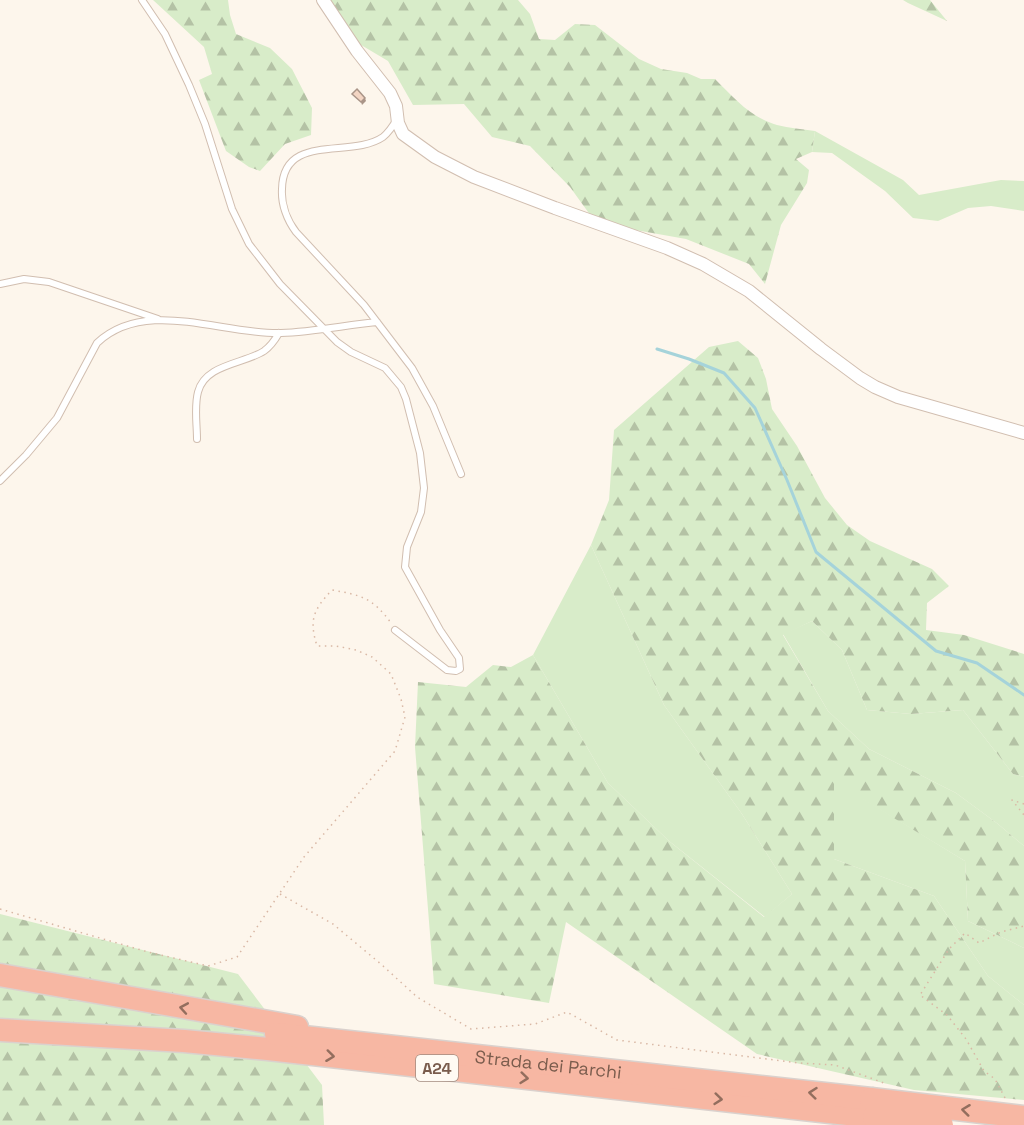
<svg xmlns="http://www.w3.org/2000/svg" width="1024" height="1125" font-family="'Space Grotesk',sans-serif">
  <defs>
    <pattern id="forest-firs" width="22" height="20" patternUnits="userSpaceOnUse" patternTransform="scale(1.5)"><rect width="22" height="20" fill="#d8ecc9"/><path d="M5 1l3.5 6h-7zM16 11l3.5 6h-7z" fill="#b4c2a5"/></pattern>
  </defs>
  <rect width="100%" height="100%" fill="#fdf6ec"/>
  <path fill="#d8ecc9" d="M815,131L903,180L919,195L1001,180L1024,181V211L991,206L968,208L938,221L913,218L885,191L832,153L812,152Z
    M591,545L664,705L742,814L792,894L765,917L669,841L608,783L533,655Z
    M812,621L842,650L867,710L911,714L963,710L1013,774L1024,777V846L998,824L956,793L869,749L828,711L783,634Z
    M834,781L965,861L968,921L1024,948V1005L988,976L934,896L834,859Z"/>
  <path fill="url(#forest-firs)" d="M153,0H228L230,15L236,34L270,48L292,69L312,108L311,135L285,144L260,171L249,167L226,151L199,80L212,74L204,47Z
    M324,0H518L530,14L539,39L555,40L575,24L595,25L639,59L661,69L687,73L701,79H715C733,97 751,118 777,125C789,128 803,129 815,131L812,152L796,159L809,170L807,183L781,225L765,284L749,264L686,239L596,223L570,187L530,146L492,137L464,104L413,105L388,61L346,36Z
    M903,0H930L947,21L908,3Z
    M738,341L758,358L766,379L772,409L797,446L825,498L847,525L870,541L932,569L949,586L927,603L926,630L964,635L1024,654V777L1013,774L963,710L911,714L867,710L842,650L812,621L783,635L828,711L869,749L956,793L998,824L1024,846V948L968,921L965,861L834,782V859L934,896L988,976L1024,1005V1100L914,1090L757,1054L566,922L549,1003L434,984L415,747L418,682L466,687L493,665L511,667L533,655L608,783L669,841L764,917L792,894L742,814L664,705L591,545L609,500L614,430L709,347Z
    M0,914L238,974L322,1085L324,1125H0Z"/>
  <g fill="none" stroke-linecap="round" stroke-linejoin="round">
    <path stroke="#a5d3da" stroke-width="3" d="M657,349L689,359L724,373L755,408L787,480L816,552L936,651L977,663L1024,695"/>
    <defs>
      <path id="lane" d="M142,0L165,34L189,85L205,124L232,209L249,244L280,284L337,342L351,352L385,368L401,387L406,399L420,453L424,488L421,512L407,547L405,567L440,630L459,658L460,669L456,671L447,670L395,630
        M397,119C393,126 389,132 383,137C351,159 283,132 282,189C281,204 287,220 296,232L364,305L412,368L433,406L461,474
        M0,284L24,279L49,282L158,319
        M197,439C197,424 194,407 198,392C205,364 244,364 264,351C271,346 275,340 279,333
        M0,481L26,455L57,418L97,343C146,297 222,335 281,333C313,332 346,325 377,322"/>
      <path id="street" d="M323,0L357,51L390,93L396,106L398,123L403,134L435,157L474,177L555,208L667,248L703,264L749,291L821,349L860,378L875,387L898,397L1024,433"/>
      <g id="highway">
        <path d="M0,975L297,1027"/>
        <path d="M0,1030L184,1041L268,1049L874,1117"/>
        <path id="s1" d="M276,1034L871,1099"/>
      </g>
    </defs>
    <use href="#lane" stroke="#d1beb0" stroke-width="8"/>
    <use href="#street" stroke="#d1beb0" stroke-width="14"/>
    <use href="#highway" stroke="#dad1cd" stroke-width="25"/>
    <path stroke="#d9b8a5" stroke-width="1.5" stroke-dasharray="1.5 4.5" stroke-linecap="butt" d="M1024,804L1012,800L1024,815
      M280,894L333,924L382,965L417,997L471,1029L535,1024L567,1012L617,1040L799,1063L835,1065L884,1083
      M0,909L148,952L208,966L237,957L304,857L395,751L405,717L401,699L391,674L372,657L356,650L336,646H317C309,620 313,610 332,590C361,595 373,598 391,623
      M1005,1098L995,1079L984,1071L966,1039L947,1015L920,995L949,949L965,933L979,943L1001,932L1024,926"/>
    <use href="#lane" stroke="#fff" stroke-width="6"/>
    <use href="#street" stroke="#fff" stroke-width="12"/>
    <use href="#highway" stroke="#f7b7a3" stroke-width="22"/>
    <defs>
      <path id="highway-bridge" d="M871,1099L1024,1117
        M874,1117L942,1125"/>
    </defs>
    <use href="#highway-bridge" stroke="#dad1cd" stroke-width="25" stroke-linecap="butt"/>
    <use href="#highway-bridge" stroke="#f7b7a3" stroke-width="22"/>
  </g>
  <path fill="#aa9588" d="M365,98L366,101L362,105L361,102Z"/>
  <path fill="#f3d5c3" stroke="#aa9588" stroke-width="1.5" d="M357,89L365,98L361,102L352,94Z"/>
  <defs><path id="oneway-chevron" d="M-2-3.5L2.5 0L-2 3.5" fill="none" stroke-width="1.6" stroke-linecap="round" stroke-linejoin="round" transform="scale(1.5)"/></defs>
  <g stroke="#936e5e">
    <use href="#oneway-chevron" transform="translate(184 1008) rotate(-170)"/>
    <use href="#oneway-chevron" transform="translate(330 1056) rotate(7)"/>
    <use href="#oneway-chevron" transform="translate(524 1078) rotate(6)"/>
    <use href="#oneway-chevron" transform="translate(813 1093) rotate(-174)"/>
    <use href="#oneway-chevron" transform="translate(718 1099) rotate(6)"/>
    <use href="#oneway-chevron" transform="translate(966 1110) rotate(-173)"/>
  </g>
  <g text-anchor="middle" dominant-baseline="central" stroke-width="5" stroke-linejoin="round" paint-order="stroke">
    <rect fill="#fffaf3" stroke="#a28b7f" stroke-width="1.5" x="416" y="1055" width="42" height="26" rx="4.5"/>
    <g font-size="16" font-weight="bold" fill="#7a5c4d">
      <text x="437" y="1068">A24</text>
    </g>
    <g font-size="18" fill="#7a5c4d" stroke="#fffaf3">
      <text stroke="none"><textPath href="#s1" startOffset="274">Strada dei Parchi</textPath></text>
    </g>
  </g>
</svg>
